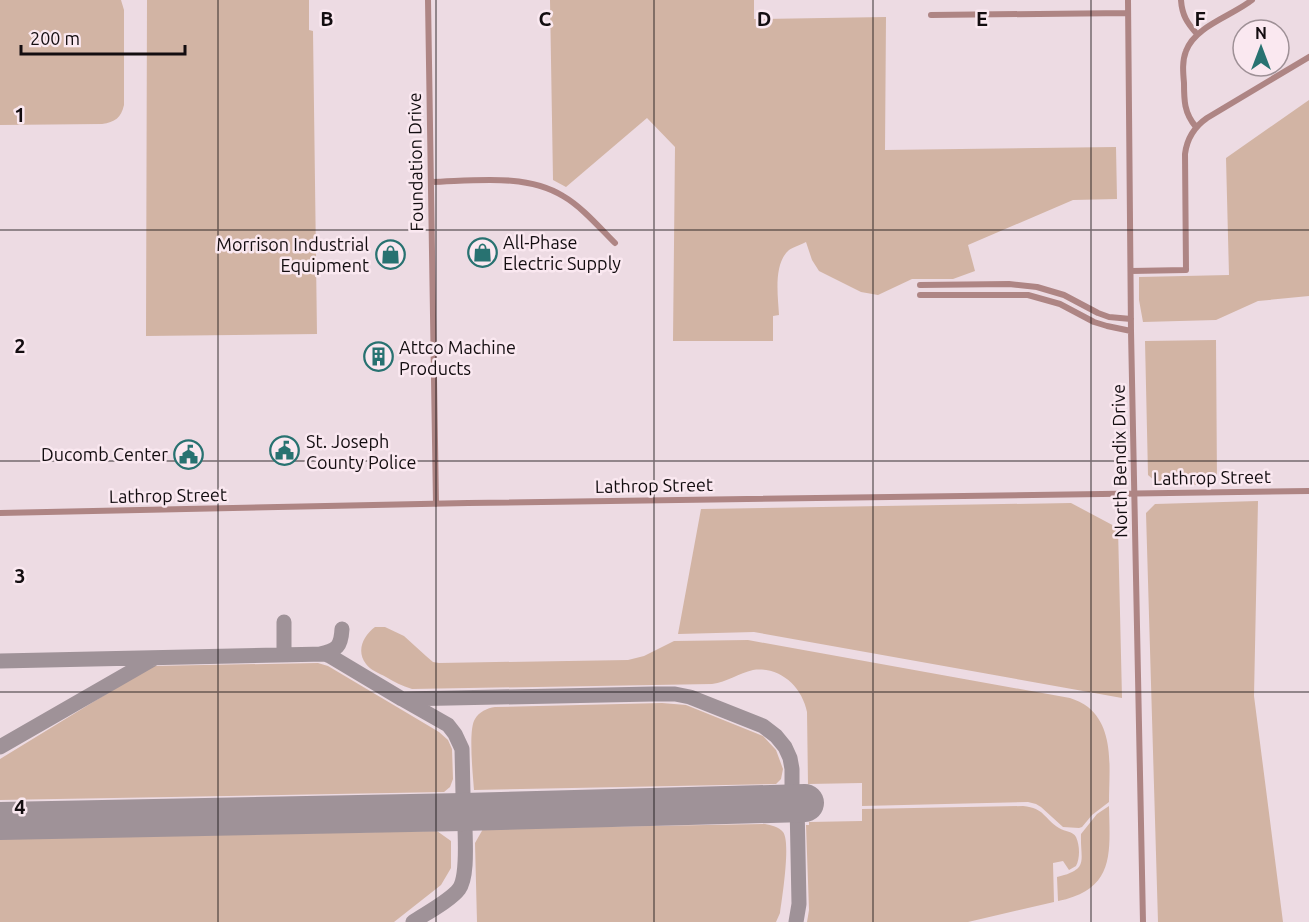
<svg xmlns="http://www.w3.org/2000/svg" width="1309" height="922" font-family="Ubuntu,sans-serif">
  <rect width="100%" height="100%" fill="#eddbe3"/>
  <path fill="#d2b4a4" d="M0,0H121L124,10V105C121,118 115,122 102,124L0,125Z
    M147,0H309V30L313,31L317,334L146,336Z
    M550,0H754V19L886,17L885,150L1116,147L1117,199L1073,200L968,245L975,271L953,279H912L878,295L861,292L819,271L812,260L806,242C801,245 793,247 789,250C773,264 778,296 779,315L773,316V341H673L675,147L647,118L566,187L553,180Z
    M1309,100V296L1258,301L1216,320L1143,322L1139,300V277L1229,275L1226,158Z
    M1216,340L1217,484L1161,486L1148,475L1145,341Z
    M1258,501L1254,696L1283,922H1158L1146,513L1155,504Z
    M1071,503L1118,528L1122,698L754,632L678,634L701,509Z
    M375,627H385L404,636L426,656L433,662L439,663L628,660L644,656L674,641L748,640L1070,698C1076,700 1083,703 1088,707C1115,729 1109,770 1109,802L1092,815L1082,827L1079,828L1063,827L1041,807L1036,804L1028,802L862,806V783L808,784L807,712C802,687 780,666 753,670C739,673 727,682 712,684L412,689C402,686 394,682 386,677C379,673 370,670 366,664C356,651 363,636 375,627Z
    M318,663L328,666L439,732L448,740L452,749L453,779L450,787L444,792L0,800V759L152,666Z
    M662,703L686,705L763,736L776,750L783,769L781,779L776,784L474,790C473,776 468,729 475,719C479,712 487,708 495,707Z
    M1023,806C1045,808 1044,819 1059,828C1065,832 1073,831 1076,837C1080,846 1080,858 1076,866L1069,870L1063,861L1053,863L1054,902L968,922H807L809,910L806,825H809V822L862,821V809Z
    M1109,806C1110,854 1115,889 1058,901L1057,877C1090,869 1080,861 1081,834L1097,814Z
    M765,824C771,825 779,827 783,832C791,842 782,898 780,913L776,922H477L475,843L483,829Z
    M437,831L451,841V868L441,885L394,922H0V839Z"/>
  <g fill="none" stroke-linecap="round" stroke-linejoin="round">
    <path stroke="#9f9298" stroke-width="15" d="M284,654V622
      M320,654C337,650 341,647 342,629
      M0,661L325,654L330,656L402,699L653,694H675L690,697L763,726L776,736L785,747L790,758L792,769V803
      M404,700L448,725L455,734L462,749L463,794L461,801L456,805L442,812
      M0,747L153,659
      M413,922C425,914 451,900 459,889C468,877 465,841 465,825L458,818L442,812
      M796,922L799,904L797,803"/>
    <path stroke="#9f9298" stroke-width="38" d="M0,821L463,812L805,803"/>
    <path stroke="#ae8584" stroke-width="6" d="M428,0L436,504
      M1128,0L1131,331L1143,922
      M1181,0C1182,15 1187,23 1197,34
      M931,15L1128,13
      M1196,127C1184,113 1184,100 1184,83C1183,72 1182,61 1186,51C1195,26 1232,16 1252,0
      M431,182C473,181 526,173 563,196C582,207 599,227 615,243
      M1131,271L1186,270L1185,154C1187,138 1194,127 1207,118L1309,57
      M920,285L1009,284L1037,287L1064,295L1098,313L1109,317L1131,319
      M920,295H1028L1060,304L1094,322L1107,326L1131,331
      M0,513L468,503L1309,491"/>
  </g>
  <path fill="none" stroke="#130d10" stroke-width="1.5" stroke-opacity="0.55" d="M218,0V922M436,0V922M654,0V922M873,0V922M1091,0V922M0,230H1309M0,461H1309M0,692H1309"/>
  <defs>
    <symbol id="shop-ring" viewBox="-11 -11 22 22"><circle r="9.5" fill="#fae8f0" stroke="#287271" stroke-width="1.5"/><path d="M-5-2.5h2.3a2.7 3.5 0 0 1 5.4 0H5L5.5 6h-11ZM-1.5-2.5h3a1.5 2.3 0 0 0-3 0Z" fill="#287271"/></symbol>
    <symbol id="building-ring" viewBox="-11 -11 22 22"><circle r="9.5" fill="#fae8f0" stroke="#287271" stroke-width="1.5"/><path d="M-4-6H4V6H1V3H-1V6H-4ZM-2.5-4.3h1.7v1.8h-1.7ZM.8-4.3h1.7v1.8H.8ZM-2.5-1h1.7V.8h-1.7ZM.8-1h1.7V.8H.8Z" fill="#287271"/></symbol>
    <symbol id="civic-ring" viewBox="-11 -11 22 22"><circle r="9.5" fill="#fae8f0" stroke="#287271" stroke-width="1.5"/><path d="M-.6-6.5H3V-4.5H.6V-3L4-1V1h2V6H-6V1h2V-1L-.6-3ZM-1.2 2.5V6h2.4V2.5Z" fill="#287271"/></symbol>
  </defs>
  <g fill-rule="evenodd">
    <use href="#shop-ring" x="466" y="236" width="33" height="33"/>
    <use href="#shop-ring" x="374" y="238" width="33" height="33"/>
    <use href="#building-ring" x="362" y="340" width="33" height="33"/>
    <use href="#civic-ring" x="268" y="434" width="33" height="33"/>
    <use href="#civic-ring" x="172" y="438" width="33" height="33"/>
  </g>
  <g text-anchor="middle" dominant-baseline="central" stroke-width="5" stroke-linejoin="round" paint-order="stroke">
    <g font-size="18" fill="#130d10" stroke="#fae8f0">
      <text transform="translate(415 162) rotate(-91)">Foundation Drive</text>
      <text transform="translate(1119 461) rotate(-91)">North Bendix Drive</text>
      <text transform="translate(1212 477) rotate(-1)">Lathrop Street</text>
      <text transform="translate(654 485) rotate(-1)">Lathrop Street</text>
      <text transform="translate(168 495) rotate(-1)">Lathrop Street</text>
    </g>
    <g font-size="18" fill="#130d10" stroke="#fae8f0" text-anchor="start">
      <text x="503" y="242">All-Phase<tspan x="503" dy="21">Electric Supply</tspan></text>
      <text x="369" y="244" text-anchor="end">Morrison Industrial<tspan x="369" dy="21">Equipment</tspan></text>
      <text x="399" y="347">Attco Machine<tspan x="399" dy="21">Products</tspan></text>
      <text x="306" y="441">St. Joseph<tspan x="306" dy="21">County Police</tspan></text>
      <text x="168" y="454" text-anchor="end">Ducomb Center</text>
    </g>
  </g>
  <g font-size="20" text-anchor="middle" font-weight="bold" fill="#130d10" stroke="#fae8f0" stroke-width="5" stroke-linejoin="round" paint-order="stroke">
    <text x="327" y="26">B</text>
    <text x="545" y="26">C</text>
    <text x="764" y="26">D</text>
    <text x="982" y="26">E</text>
    <text x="1200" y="26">F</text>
    <text x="20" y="122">1</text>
    <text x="20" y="353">2</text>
    <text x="20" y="583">3</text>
    <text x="20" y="814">4</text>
  </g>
  <g transform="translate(1261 48)"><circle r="28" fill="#fae8f0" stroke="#9e9096" stroke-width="1.5"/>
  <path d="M0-4.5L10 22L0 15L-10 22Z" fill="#287271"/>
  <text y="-9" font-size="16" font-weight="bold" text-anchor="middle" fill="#130d10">N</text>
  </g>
  <path d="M21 45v9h164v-9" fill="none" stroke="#130d10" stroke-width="3"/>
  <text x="30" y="45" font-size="18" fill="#130d10" stroke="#fae8f0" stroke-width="4.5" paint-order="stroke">200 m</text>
</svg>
